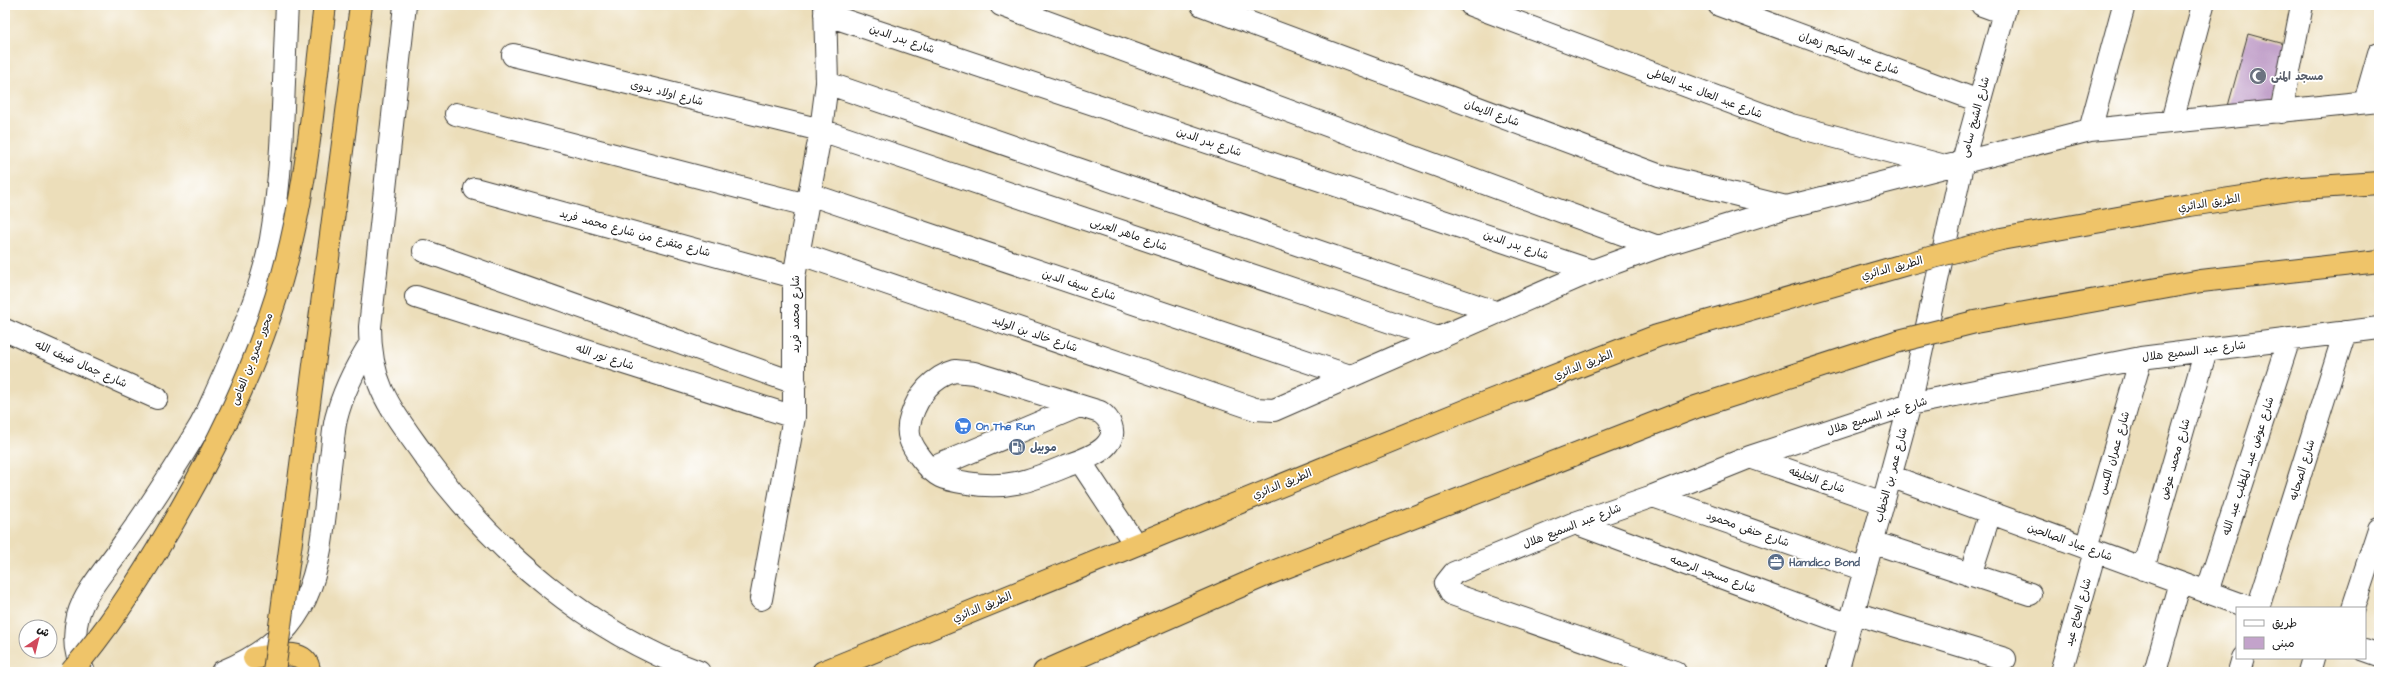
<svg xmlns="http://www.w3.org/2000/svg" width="2384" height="677" font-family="'Architects Daughter','Playpen Sans Arabic',sans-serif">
  <rect width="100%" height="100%" fill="#fff"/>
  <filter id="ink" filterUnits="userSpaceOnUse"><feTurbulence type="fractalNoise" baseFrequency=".025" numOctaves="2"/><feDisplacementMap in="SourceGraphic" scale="8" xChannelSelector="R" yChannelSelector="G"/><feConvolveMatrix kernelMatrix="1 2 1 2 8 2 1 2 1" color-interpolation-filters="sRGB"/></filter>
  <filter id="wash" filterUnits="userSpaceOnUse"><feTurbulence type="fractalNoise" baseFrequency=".012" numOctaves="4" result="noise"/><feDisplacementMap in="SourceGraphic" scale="16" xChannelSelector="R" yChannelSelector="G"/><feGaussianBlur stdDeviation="0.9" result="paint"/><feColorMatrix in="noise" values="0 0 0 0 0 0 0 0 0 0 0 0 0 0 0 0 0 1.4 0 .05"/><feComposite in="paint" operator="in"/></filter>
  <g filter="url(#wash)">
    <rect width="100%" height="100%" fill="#ecdeba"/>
    <g id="blocks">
      <path fill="#c3a3cb" d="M2248,34L2288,45L2272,107L2228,106Z"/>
    </g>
  </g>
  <g filter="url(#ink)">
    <use href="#blocks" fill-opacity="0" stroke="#3b3934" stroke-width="1"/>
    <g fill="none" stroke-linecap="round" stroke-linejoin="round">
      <defs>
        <path id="minor" d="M405,5L370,327C370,387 392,410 425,457C495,552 587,631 699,672
          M1001,5L1658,247
          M1202,5L1658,175L1786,207
          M1471,5L1791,125L1941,165
          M1719,5L1979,101
          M1982,5L2004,13
          M825,14L1592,271
          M513,55L821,130L1438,338
          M827,83L1495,312
          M2365,102L2379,53
          M2281,112L2302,5
          M456,114L807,205
          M2172,121L2203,5
          M2090,130L2124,5
          M475,189L794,277
          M809,194L1350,376
          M424,251L795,383
          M798,253L1255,409L1274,410L1592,271L1658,247L1787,207L2090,130L2379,101
          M416,297L794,417
          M5,330L157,398
          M955,371L974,373L1100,412C1110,419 1117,432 1108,443C1100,455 1079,461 1066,466C1030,481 1006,490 967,483C943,479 936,478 921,458C911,445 905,434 911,417C918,395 933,377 955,371Z
          M1750,457L1883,503
          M1080,461L1135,544
          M930,469L1079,406
          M1890,476L2251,608
          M1653,496L1865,570
          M1575,523L1850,625
          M1872,542L2030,594
          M2086,548L2141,358
          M2143,569L2206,350
          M1970,575L1990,513
          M2207,592L2289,339
          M761,599L794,417V277L821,130L827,83L825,5
          M2258,608L2345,332
          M2353,608L2379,529
          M1854,613L2005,659
          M2365,650L2379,655
          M84,672C75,655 73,635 78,616C84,592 110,564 124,543C150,507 174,469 197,431C206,417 212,401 219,386C240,339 262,289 271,239C284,163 283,83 287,5
          M222,672C326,630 319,553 331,458C333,445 333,431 336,419C343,391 355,368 370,344
          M1675,672L1452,594L1446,583L1454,573L1575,523L1653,496L1750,457L1910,404L2141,358L2379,328
          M1837,672L1910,404L1963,161L2006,5
          M2061,672L2095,551
          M2155,672L2180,582
          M2239,672L2243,658
          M2309,672L2313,658"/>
        <path id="highway" d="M2001,239L2190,205L2302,188L2379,183
          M1975,322L2201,281L2379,261
          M254,658C271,656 309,646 309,672
          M823,672L1474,407L1657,336L1907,264
          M1044,672L1268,574L1696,407L1899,341"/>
      </defs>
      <use href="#minor" stroke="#3b3934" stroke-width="24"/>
      <use href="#highway" stroke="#3b3934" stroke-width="24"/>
      <use href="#minor" stroke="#fff" stroke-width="22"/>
      <use href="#highway" stroke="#efc469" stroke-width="22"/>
      <defs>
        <path id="major-bridge" d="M71,672C109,628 141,578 170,528C222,439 267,345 291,243C309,166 315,84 325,5
          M274,672L361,5"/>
        <path id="highway-bridge" d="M1907,264L2001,239
          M1899,341L1975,322"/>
      </defs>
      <use href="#major-bridge" stroke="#3b3934" stroke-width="24" stroke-linecap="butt"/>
      <use href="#highway-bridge" stroke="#3b3934" stroke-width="24" stroke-linecap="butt"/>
      <use href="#major-bridge" stroke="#efc469" stroke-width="22"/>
      <use href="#highway-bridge" stroke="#efc469" stroke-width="22"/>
    </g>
  </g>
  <defs>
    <symbol id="mosque-disc" viewBox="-11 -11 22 22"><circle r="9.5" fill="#6b7280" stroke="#fff"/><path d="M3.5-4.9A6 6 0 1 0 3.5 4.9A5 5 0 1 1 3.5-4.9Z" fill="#fff"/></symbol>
    <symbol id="supermarket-disc" viewBox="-11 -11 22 22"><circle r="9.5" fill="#3f7fe0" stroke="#fff"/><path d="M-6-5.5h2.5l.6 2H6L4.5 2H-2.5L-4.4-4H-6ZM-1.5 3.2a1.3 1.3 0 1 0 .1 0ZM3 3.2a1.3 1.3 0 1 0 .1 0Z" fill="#fff"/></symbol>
    <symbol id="fuel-disc" viewBox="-11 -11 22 22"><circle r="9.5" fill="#5c6f8a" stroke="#fff"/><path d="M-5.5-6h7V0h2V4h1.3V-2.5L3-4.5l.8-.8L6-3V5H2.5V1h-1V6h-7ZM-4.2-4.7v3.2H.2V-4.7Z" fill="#fff"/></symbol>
    <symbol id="office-disc" viewBox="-11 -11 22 22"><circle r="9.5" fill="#5c6f8a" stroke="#fff"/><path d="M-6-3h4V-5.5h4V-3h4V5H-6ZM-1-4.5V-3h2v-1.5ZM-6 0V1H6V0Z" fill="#fff"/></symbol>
  </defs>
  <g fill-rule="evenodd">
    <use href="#mosque-disc" x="2248" y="66" width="20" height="20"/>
    <use href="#supermarket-disc" x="953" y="416" width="20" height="20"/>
    <use href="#fuel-disc" x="1007" y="437" width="20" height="20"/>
    <use href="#office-disc" x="1766" y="552" width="20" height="20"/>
  </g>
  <g text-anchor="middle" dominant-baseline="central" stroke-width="3.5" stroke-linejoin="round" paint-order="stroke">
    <g font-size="11" fill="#1c1c1c" stroke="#fff">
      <text transform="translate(902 39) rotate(19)">شارع بدر الدين</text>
      <text transform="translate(1849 53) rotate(20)">شارع عبد الحكيم زهران</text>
      <text transform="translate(667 93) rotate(14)">شارع اولاد بدوى</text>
      <text transform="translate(1705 93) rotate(21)">شارع عبد العال عبد العاطى</text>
      <text transform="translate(1492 113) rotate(20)">شارع الايمان</text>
      <text transform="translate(1975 117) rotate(-75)">شارع الشيخ سامى</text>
      <text transform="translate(1209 142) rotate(19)">شارع بدر الدين</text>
      <text transform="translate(2209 203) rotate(-9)">الطريق الدائري</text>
      <text transform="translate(635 233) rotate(15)">شارع متفرع من شارع محمد فريد</text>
      <text transform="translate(1129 234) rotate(19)">شارع ماهر العربى</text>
      <text transform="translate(1516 245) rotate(19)">شارع بدر الدين</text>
      <text transform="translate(1892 268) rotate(-15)">الطريق الدائري</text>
      <text transform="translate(1079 285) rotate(18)">شارع سيف الدين</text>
      <text transform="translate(795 314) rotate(-90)">شارع محمد فريد</text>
      <text transform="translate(1035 334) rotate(19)">شارع خالد بن الوليد</text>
      <text transform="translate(2194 351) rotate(-7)">شارع عبد السميع هلال</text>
      <text transform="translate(605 357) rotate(18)">شارع نور الله</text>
      <text transform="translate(252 359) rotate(-69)">محور عمرو بن العاص</text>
      <text transform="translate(81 364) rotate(24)">شارع جمال ضيف الله</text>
      <text transform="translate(1583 365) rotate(-21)">الطريق الدائري</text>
      <text transform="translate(1877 416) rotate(-17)">شارع عبد السميع هلال</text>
      <text transform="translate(2114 453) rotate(-74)">شارع عمران الكبس</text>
      <text transform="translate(2175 459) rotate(-74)">شارع محمد عوض</text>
      <text transform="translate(2248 466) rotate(-72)">شارع عوض عبد المطلب عبد الله</text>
      <text transform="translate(2302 470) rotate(-73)">شارع الصحابه</text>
      <text transform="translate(1891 475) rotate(-75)">شارع عمر بن الخطاب</text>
      <text transform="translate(1817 480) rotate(19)">شارع الخليفه</text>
      <text transform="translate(1282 484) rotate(-22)">الطريق الدائري</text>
      <text transform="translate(1572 526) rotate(-21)">شارع عبد السميع هلال</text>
      <text transform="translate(1748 529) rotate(19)">شارع حنفى محمود</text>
      <text transform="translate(2070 542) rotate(20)">شارع عباد الصالحين</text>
      <text transform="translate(1713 574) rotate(20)">شارع مسجد الرحمه</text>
      <text transform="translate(982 607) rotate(-22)">الطريق الدائري</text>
      <text transform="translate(2078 612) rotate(-74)">شارع الحاج عيد</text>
    </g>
    <g font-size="11" font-weight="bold" fill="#5b616d" stroke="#fff" text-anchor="start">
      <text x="2271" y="76">مسجد المنى</text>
    </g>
    <g font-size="11" font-weight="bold" fill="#366cbe" stroke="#fff" text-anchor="start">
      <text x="976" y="426">On The Run</text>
    </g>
    <g font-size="11" font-weight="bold" fill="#4e5e75" stroke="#fff" text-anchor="start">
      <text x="1030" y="447">موبيل</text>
      <text x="1789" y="562">Hamdico Bond</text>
    </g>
  </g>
  <rect width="2384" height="677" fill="none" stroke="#fff" stroke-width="20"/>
  <rect x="2236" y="607" width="130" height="52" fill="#ffffff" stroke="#a4a4a4"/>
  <rect x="2244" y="620" width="20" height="6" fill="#ffffff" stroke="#a4a4a4"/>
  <text x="2272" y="627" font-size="12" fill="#1c1c1c">طريق</text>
  <rect x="2244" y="637" width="20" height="12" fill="#c3a3cb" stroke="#a4a4a4"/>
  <text x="2272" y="647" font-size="12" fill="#1c1c1c">مبنى</text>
  <g transform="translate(38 639) rotate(35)"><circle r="19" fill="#ffffff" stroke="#a4a4a4"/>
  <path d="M0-3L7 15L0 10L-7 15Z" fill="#d1495b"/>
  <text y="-6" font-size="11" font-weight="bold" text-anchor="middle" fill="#1c1c1c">ش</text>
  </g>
</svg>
